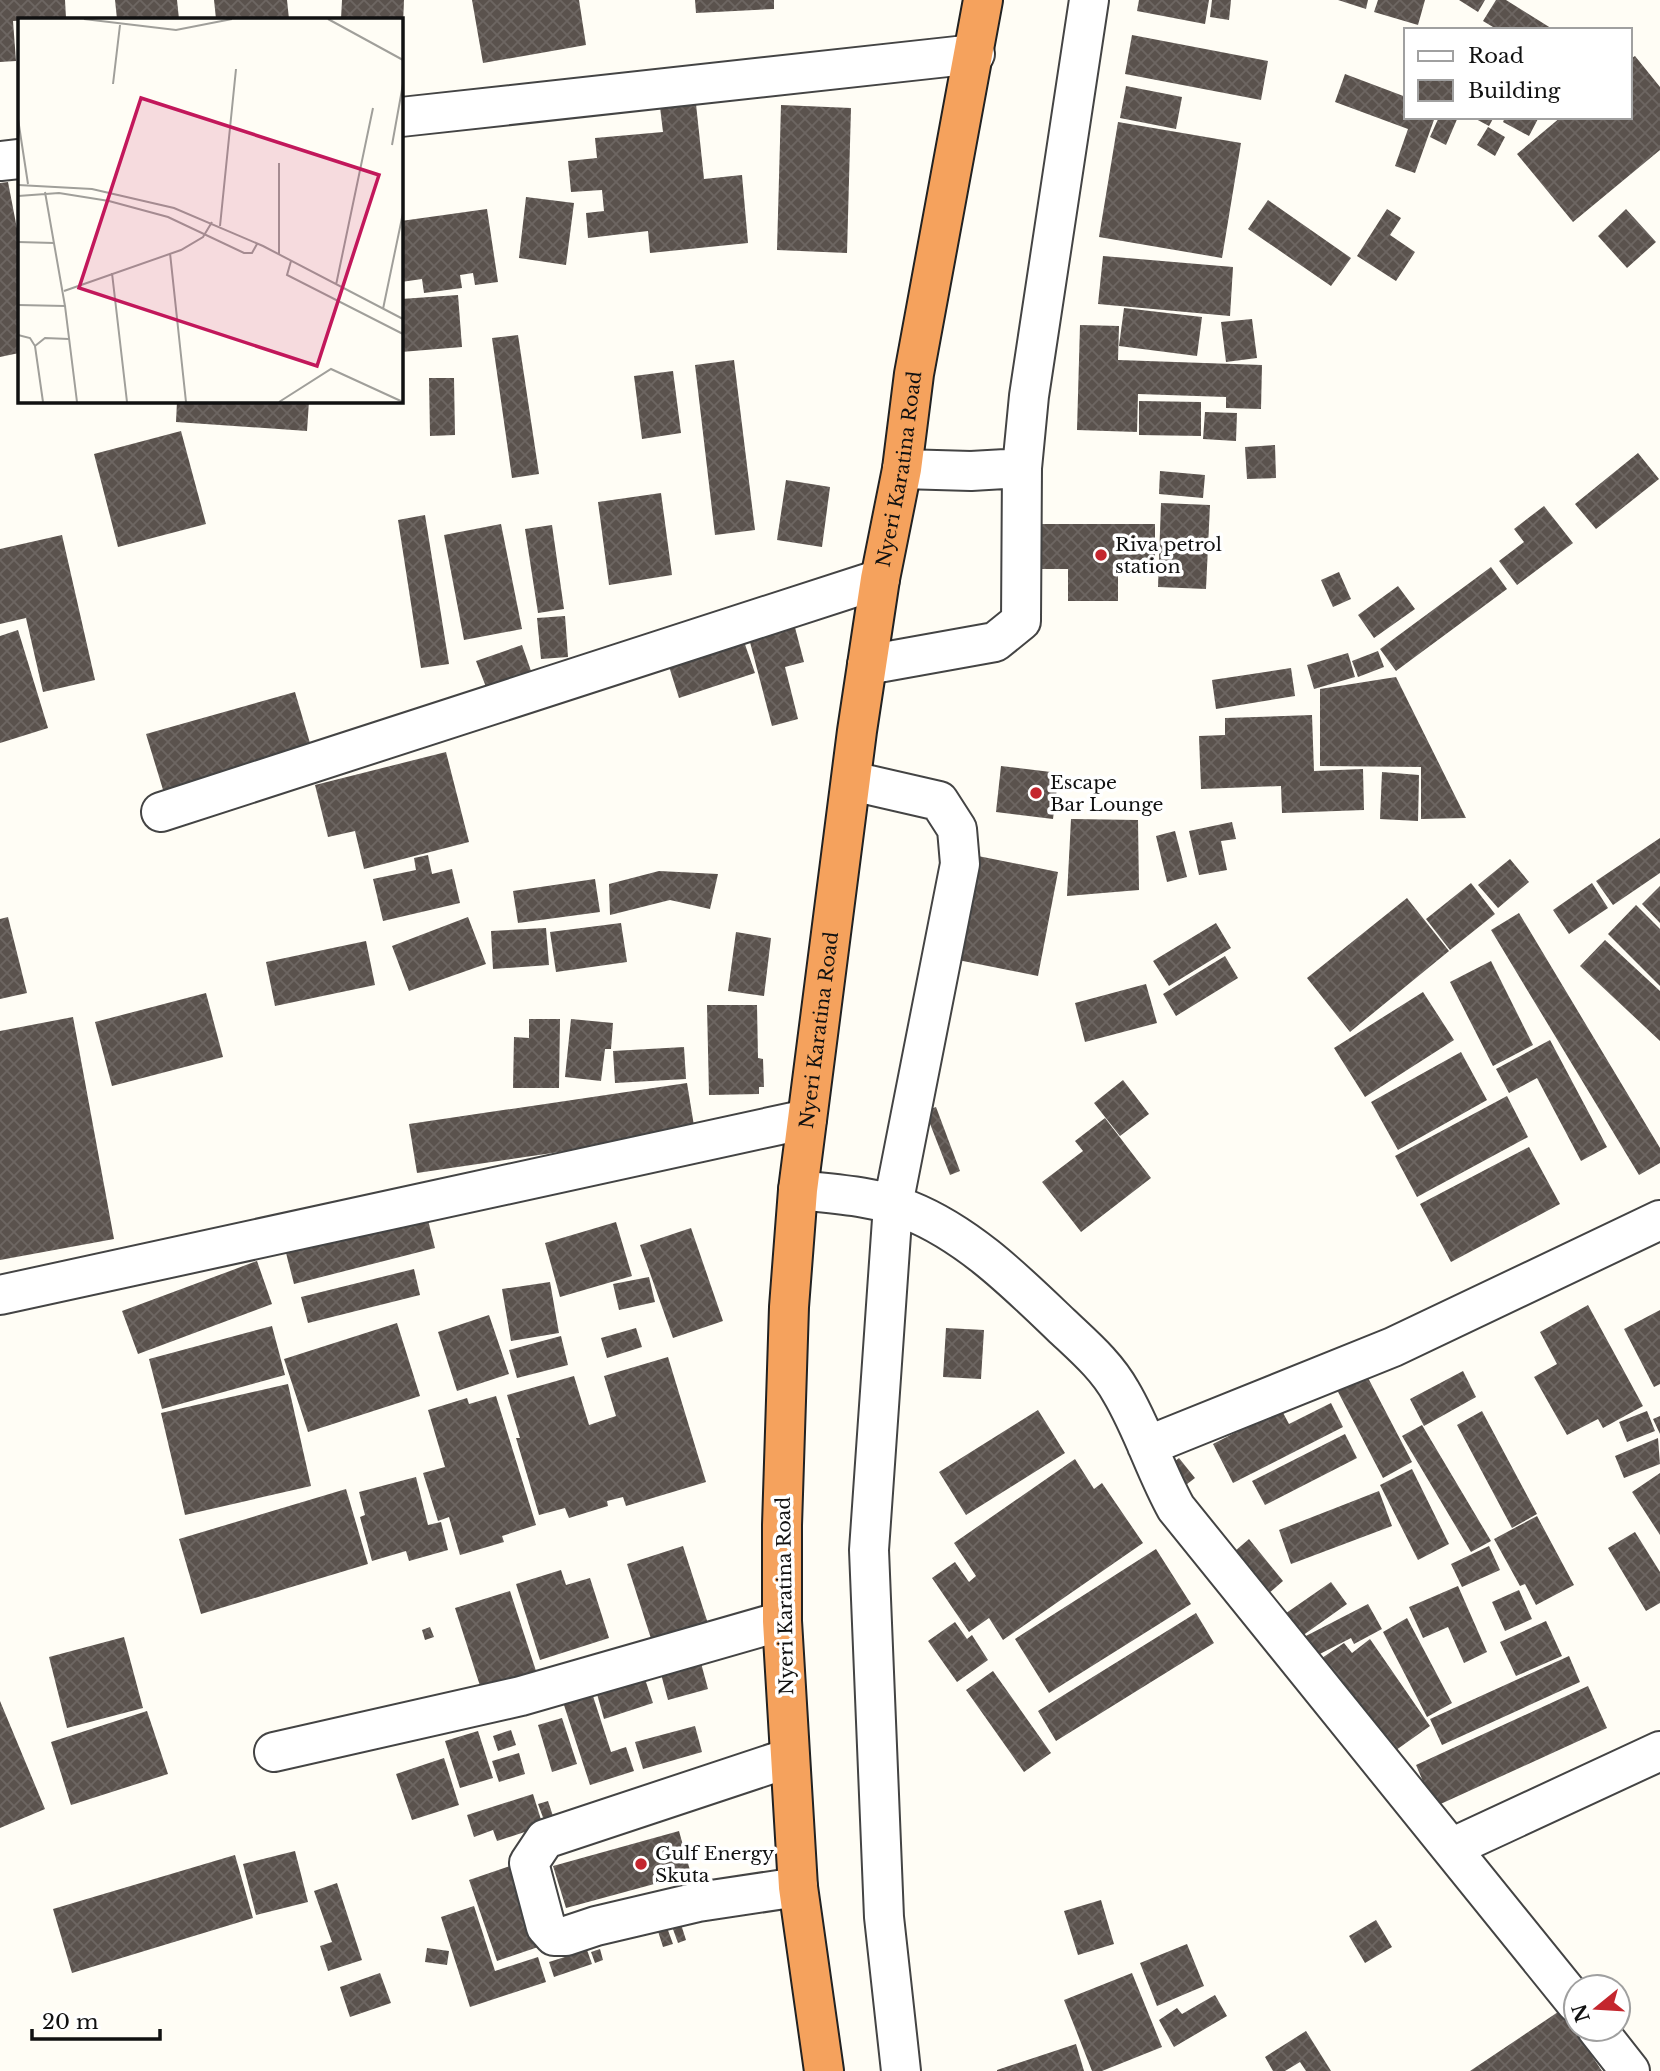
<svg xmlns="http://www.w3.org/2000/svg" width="1660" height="2071" font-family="'Libre Baskerville',serif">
  <defs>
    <pattern id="building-cross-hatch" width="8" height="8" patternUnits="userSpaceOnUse" patternTransform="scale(1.75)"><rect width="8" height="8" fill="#5a524d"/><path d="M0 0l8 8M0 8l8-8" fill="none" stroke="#6d6662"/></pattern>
  </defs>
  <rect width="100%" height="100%" fill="#fffdf5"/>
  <path fill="url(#building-cross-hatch)" d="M0,0H65L66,18L13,21L16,61L0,62Z
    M115,0H177L179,19H117Z
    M214,0H287L289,19H216Z
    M342,0H404L403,25H401V19H341Z
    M472,0H579L586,45L483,63Z
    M695,0H774V9L696,13Z
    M1139,0H1209L1205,24L1137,11Z
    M1212,0H1231L1229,20L1210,17Z
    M1338,0H1368L1366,9Z
    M1378,0H1425L1418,25L1374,12Z
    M1459,0H1485L1478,12Z
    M1496,0H1506L1554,30H1498L1483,21Z
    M1132,35L1268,61L1261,100L1125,74Z
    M1635,56L1660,87V150L1573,222L1517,154L1561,117H1630V59Z
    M1345,74L1406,97V117H1435L1415,173L1395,166L1408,129L1335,102Z
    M1126,86L1182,97L1176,129L1120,118Z
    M696,104L704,179L742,175L748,243L650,253L648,231L588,238L586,213L604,211L602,190L571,192L568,161L597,158L595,138L663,132L660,107Z
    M781,105L851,108L847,253L777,250Z
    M1439,117H1458L1446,145L1430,137Z
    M1472,117H1494L1489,126Z
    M1505,117H1539L1529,136L1503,122Z
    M1118,122L1241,143L1222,258L1099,237Z
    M1488,127L1505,137L1495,156L1477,145Z
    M8,182L19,239V353L0,357V183Z
    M526,197L574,203L566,265L519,258Z
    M1268,200L1351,258L1331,286L1248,229Z
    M487,209L498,282L475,285L473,273L460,275L462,288L424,293L422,279L401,282V221Z
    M1387,209L1401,218L1390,235L1415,252L1396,281L1357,256Z
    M1626,209L1656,242L1627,268L1598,236Z
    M1103,256L1233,267L1230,316L1098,304Z
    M458,295L462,347L401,352V299Z
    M1124,308L1202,317L1197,356L1119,346Z
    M1252,319L1257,358L1226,362L1221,322Z
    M1080,325L1119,326L1118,360L1262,365L1261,409L1226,408V397L1138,394L1137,432L1077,430Z
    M518,335L539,474L512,478L492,338Z
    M734,360L755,530L715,535L695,365Z
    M673,371L681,433L642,439L634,376Z
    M429,378H454L455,435L430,436Z
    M177,401H309L307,431L176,422Z
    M1139,401L1201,402V436L1139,435Z
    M1205,412L1237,413L1236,441L1203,439Z
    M181,431L206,524L118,547L94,454Z
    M1275,445L1276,478L1247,479L1245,447Z
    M1638,453L1659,479L1596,529L1575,504Z
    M1160,471L1205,475L1203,498L1159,494Z
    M786,480L830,487L822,547L777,540Z
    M661,493L672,575L609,585L598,502Z
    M1161,503L1210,505L1206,589L1158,587Z
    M1544,506L1573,543L1517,585L1499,561L1524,542L1514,529Z
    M425,515L449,664L421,668L398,520Z
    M501,524L522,629L464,640L444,535Z
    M1039,524H1155V573H1118V601H1068V569H1039Z
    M552,525L564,609L538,613L525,529Z
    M62,535L95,680L43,692L26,618L0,624V549Z
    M1491,567L1507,589L1396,671L1380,649Z
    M1339,572L1351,599L1333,607L1321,580Z
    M1398,586L1415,609L1374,638L1358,615Z
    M565,616L568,657L541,659L537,618Z
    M792,616L804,662L785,667L798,719L772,726L746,627Z
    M18,630L48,728L0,743V636Z
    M741,633L755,673L679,698L666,657Z
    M522,645L531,671L486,687L476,661Z
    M1378,651L1384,667L1358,677L1352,661Z
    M1348,653L1355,677L1314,689L1307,665Z
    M1291,668L1295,696L1216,709L1212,680Z
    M1396,677L1466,818L1421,819V767L1320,766V689Z
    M295,692L312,750L164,793L146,734Z
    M1312,715L1314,771L1363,769L1364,810L1282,813L1281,786L1201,789L1199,736L1225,735V718Z
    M446,752L469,842L364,869L355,831L328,837L315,785Z
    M1001,766L1059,773L1053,819L996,812Z
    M1382,772L1419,775L1418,821L1380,819Z
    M1071,819L1138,820L1139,890L1067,896Z
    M1232,822L1236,839L1221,841L1227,870L1199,875L1189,831Z
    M1175,831L1187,877L1167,882L1156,836Z
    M1660,838V873L1613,905L1596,881Z
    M428,855L432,874L452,869L460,903L383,921L373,879L416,870L414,858Z
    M973,855L1058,872L1038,976L953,959Z
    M1510,859L1529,882L1498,908L1478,885Z
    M659,871L718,874L710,909L670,900L610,915L609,884Z
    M595,879L600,912L518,923L513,891Z
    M1471,883L1495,914L1450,950L1426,919Z
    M1592,883L1608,908L1569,934L1553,910Z
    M1660,886V923L1642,904Z
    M1407,898L1449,951L1350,1032L1307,978Z
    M1636,905L1660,929V986L1608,934Z
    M1519,913L1660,1148V1163L1639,1175L1491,930Z
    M8,917L27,993L0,999V919Z
    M468,917L486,964L409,991L392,946Z
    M621,923L627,962L556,972L550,932Z
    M1216,923L1231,948L1169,986L1153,961Z
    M546,928L549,965L493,969L491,931Z
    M736,932L771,938L764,996L728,991Z
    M1605,940L1660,991V1041L1580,966Z
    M366,941L375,985L275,1006L266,962Z
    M1225,956L1238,978L1176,1016L1163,994Z
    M1491,961L1533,1045L1493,1066L1450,982Z
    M1146,984L1157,1023L1085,1042L1075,1003Z
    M1423,992L1454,1040L1365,1097L1334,1048Z
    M206,993L223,1057L112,1086L95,1022Z
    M707,1005H757L758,1058L763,1059L764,1087H759V1094L709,1095Z
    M73,1017L114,1239L0,1260V1031Z
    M529,1019H560L559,1088H513L514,1037L529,1038Z
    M571,1019L613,1023L611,1049H605L601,1081L565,1077Z
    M1550,1040L1607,1147L1581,1161L1537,1078L1509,1093L1496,1069Z
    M684,1047L686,1079L615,1083L613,1051Z
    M1461,1052L1487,1100L1398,1150L1371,1102Z
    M1123,1080L1149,1114L1120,1136L1094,1103Z
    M687,1083L695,1132L417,1173L409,1124Z
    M1507,1096L1528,1137L1417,1197L1395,1156Z
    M936,1107L960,1171L950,1175L925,1111Z
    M1105,1118L1151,1178L1081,1232L1042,1182L1083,1151L1075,1141Z
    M1529,1147L1560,1204L1451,1262L1420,1204Z
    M427,1216L435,1248L294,1284L286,1253Z
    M616,1222L632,1276L560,1297L545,1243Z
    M691,1228L723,1321L673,1338L640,1245Z
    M257,1261L272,1304L138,1354L122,1311Z
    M414,1269L420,1295L308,1323L301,1297Z
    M649,1277L655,1302L619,1310L613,1284Z
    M550,1282L559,1333L511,1341L502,1289Z
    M1588,1305L1643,1406L1603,1428L1598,1419L1567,1435L1534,1377L1557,1364L1540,1332Z
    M1660,1310V1384L1654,1387L1624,1329Z
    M489,1315L509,1374L457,1391L438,1332Z
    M397,1323L420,1396L308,1432L284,1359Z
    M272,1326L285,1375L162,1409L149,1359Z
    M636,1328L642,1347L607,1358L601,1338Z
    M946,1328L984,1330L981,1379L943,1377Z
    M561,1336L568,1365L517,1378L509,1350Z
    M668,1357L706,1482L626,1506L623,1497L607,1501L608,1506L569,1518L565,1508L539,1515L516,1438H520L507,1395L574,1376L589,1425L616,1416L604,1376Z
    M1463,1371L1476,1397L1424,1426L1410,1399Z
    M1366,1374L1412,1462L1383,1478L1337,1390Z
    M288,1384L311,1486L185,1515L161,1413Z
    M496,1396L536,1525L502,1536L504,1542L460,1555L449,1517L438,1521L423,1473L445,1467L428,1410L467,1398L469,1404Z
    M1331,1403L1343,1427L1233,1483L1213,1444L1281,1409L1289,1424Z
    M1038,1410L1065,1453L966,1515L939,1472Z
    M1482,1411L1537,1514L1512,1528L1457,1425Z
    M1647,1411L1655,1431L1627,1442L1619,1422Z
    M1660,1416V1434L1653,1419Z
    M1422,1425L1491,1541L1471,1552L1402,1436Z
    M1345,1434L1357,1458L1265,1505L1252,1481Z
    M1658,1438L1660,1464L1624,1478L1615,1456Z
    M1179,1458L1195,1478L1174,1494L1158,1474Z
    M1075,1459L1094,1489L1102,1483L1143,1543L1003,1640L989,1618L969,1632L932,1578L955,1562L969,1582L976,1576L954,1543Z
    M1412,1469L1449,1544L1418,1560L1380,1485Z
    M1660,1473V1535L1632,1492Z
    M416,1477L428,1525L441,1522L448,1550L409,1561L406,1551L372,1561L360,1517L365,1515L359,1492Z
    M346,1489L368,1564L201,1614L179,1539Z
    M1379,1491L1392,1526L1291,1564L1279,1530Z
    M1537,1516L1574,1585L1536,1605L1525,1584L1520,1586L1494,1539Z
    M1635,1532L1660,1572V1603L1646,1611L1608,1548Z
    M1249,1539L1283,1581L1262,1599L1228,1557Z
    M683,1546L711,1633L655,1651L627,1564Z
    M1489,1546L1500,1570L1462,1587L1451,1564Z
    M1156,1549L1191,1604L1049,1693L1015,1639Z
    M561,1570L566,1585L590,1578L609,1638L540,1660L516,1584Z
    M1331,1582L1347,1604L1295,1641L1279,1618Z
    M1458,1586L1487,1652L1464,1663L1448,1627L1423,1638L1409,1607Z
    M1519,1590L1532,1619L1505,1631L1492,1602Z
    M510,1591L536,1671L481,1689L455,1608Z
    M1368,1604L1382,1629L1354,1644L1351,1638L1312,1658L1302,1638Z
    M1196,1613L1214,1643L1056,1741L1038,1711Z
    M1407,1618L1452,1703L1427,1717L1383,1632Z
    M1546,1621L1562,1656L1516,1676L1500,1642Z
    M955,1622L967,1639L972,1635L988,1660L957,1682L928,1641Z
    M430,1627L434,1637L425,1640L422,1630Z
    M124,1637L143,1708L67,1728L49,1657Z
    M1370,1639L1430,1726L1389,1755L1322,1658L1344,1643L1352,1653Z
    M1569,1656L1580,1682L1442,1745L1430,1719Z
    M701,1663L708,1689L668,1700L661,1674Z
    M993,1671L1051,1753L1024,1772L966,1690Z
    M645,1679L653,1703L604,1719L597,1694Z
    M1588,1686L1607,1728L1434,1807L1416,1765Z
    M592,1693L611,1752L626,1747L634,1771L590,1785L563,1702Z
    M0,1701L45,1809L0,1828Z
    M147,1711L168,1774L71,1805L51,1742Z
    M562,1718L577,1764L552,1772L538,1725Z
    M695,1726L702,1752L643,1769L635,1742Z
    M511,1730L516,1745L498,1751L493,1736Z
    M478,1731L493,1778L460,1788L445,1741Z
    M519,1753L525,1774L499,1782L492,1761Z
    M444,1758L459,1805L412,1820L396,1774Z
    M533,1794L543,1826L497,1841L493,1830L474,1837L467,1815Z
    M548,1801L554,1819L545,1823L538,1804Z
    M679,1831L691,1874L566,1908L553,1866Z
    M295,1851L308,1902L256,1915L243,1864Z
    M235,1855L253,1918L72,1973L53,1909Z
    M516,1864L544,1945L497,1961L469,1880Z
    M337,1883L362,1960L328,1971L320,1946L332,1942L314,1891Z
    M1101,1900L1114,1944L1078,1955L1064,1911Z
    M474,1906L495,1971L538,1957L546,1982L470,2007L441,1917Z
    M679,1918L686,1940L678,1943L670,1921Z
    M1376,1920L1392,1947L1365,1963L1349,1936Z
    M665,1922L673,1944L663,1947L656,1925Z
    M1187,1944L1204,1986L1157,2006L1140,1963Z
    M427,1948L449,1951L447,1965L425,1962Z
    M600,1949L603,1960L595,1963L591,1952Z
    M587,1950L592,1964L554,1977L549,1962Z
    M380,1973L391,2003L350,2017L340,1987Z
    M1132,1973L1162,2047L1102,2071H1092L1064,2000Z
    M1215,1995L1227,2016L1174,2047L1159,2020L1177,2008L1182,2014Z
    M1561,2010L1602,2071H1470Z
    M1306,2031L1331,2071H1306L1300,2062L1285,2071H1273L1265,2057Z
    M1076,2044L1084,2071H997V2070Z"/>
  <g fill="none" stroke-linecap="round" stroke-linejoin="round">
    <defs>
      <path id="minor" d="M401,117L975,54
        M0,161L19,159
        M902,469L971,471L1022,468L1029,396L1089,0
        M867,665L995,642L1021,621L1022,468
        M852,781L939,801L957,829L960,864L893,1205L869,1550L884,1917L901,2071
        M161,812L880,579
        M798,1190C834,1194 875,1196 908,1210C968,1234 1015,1281 1061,1325C1083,1346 1106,1365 1121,1392C1143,1429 1155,1470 1176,1508L1576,2003
        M0,1295L807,1119
        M1147,1446L1393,1347L1660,1220
        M274,1752L521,1696L782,1621
        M789,1758L545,1839L529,1863L546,1927L554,1936H566L596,1926L698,1902L798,1887
        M1451,1848L1660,1751
        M1597,2029L1630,2071"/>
      <g id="highway">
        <path id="s1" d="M824,2071L798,1887L782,1621V1525L789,1307L798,1190L857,731L880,579L902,469L914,374L983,0"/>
      </g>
    </defs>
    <use href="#minor" stroke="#444" stroke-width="42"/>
    <use href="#highway" stroke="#222" stroke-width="42"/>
    <use href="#minor" stroke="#fff" stroke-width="38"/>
    <use href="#highway" stroke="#f5a25d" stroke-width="38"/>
  </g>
  <g fill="#c4262e" stroke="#fff" stroke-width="2.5">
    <circle cx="1101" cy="555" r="7"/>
    <circle cx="1036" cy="793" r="7"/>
    <circle cx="641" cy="1864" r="7"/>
  </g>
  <g text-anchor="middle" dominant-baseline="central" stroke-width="7" stroke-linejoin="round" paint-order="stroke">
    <g font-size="19" fill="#111" stroke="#fff">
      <text stroke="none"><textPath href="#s1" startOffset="1612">Nyeri Karatina Road</textPath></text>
      <text stroke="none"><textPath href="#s1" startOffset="1045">Nyeri Karatina Road</textPath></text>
      <text transform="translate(785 1596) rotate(-91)">Nyeri Karatina Road</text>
    </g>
    <g font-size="19" fill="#111" stroke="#fff" text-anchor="start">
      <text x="1115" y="544">Riva petrol<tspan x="1115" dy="22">station</tspan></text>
      <text x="1050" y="782">Escape<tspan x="1050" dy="22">Bar Lounge</tspan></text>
      <text x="655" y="1853">Gulf Energy<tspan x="655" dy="22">Skuta</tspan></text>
    </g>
  </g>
  <g transform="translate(18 18)">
    <rect width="385" height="385" fill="#fffdf5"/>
    <path fill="none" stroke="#a09f9a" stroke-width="2" d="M66,1L158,12L214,1M310,1L385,42M95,66L102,7M0,101L10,166M374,127L385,66M0,167L74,171L156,190L245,228L385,301M0,178L41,175L91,183L150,199L226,235H234L239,226M202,208L218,51M0,224L36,225M152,235L168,384M261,236V145M273,243L269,257L385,316M94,255L109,384M318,267L355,90M46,273L163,232L185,219L194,204M0,287L47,288L27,174M47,288L59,384M365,291L385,195M0,317L12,320L17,328L25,384M17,328L27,320L51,321M261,384L313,351L385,384"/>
    <path fill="#c2185b" fill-opacity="0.15" stroke="#c2185b" stroke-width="3.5" d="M123,80L361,157L299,348L61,270Z"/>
    <rect width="385" height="385" fill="none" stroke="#111" stroke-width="3.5"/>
  </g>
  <rect x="1404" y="28" width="228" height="91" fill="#ffffff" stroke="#a0a0a0" stroke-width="2"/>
  <rect x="1418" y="51" width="35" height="10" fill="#ffffff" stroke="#a0a0a0" stroke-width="2"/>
  <text x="1468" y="63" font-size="21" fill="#111111">Road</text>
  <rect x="1418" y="80" width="35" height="21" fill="url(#building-cross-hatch)" stroke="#a0a0a0" stroke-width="2"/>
  <text x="1468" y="98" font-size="21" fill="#111111">Building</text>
  <g transform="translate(1597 2008) rotate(252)"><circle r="33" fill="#ffffff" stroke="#a0a0a0" stroke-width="2"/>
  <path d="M0-5L12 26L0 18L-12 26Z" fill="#c4262e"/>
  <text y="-10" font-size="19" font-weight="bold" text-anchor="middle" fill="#111111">N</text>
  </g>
  <path d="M32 2029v10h128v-10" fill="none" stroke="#111111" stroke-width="3.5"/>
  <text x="42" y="2029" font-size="21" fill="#111111" stroke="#ffffff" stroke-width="5" paint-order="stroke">20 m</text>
</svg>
